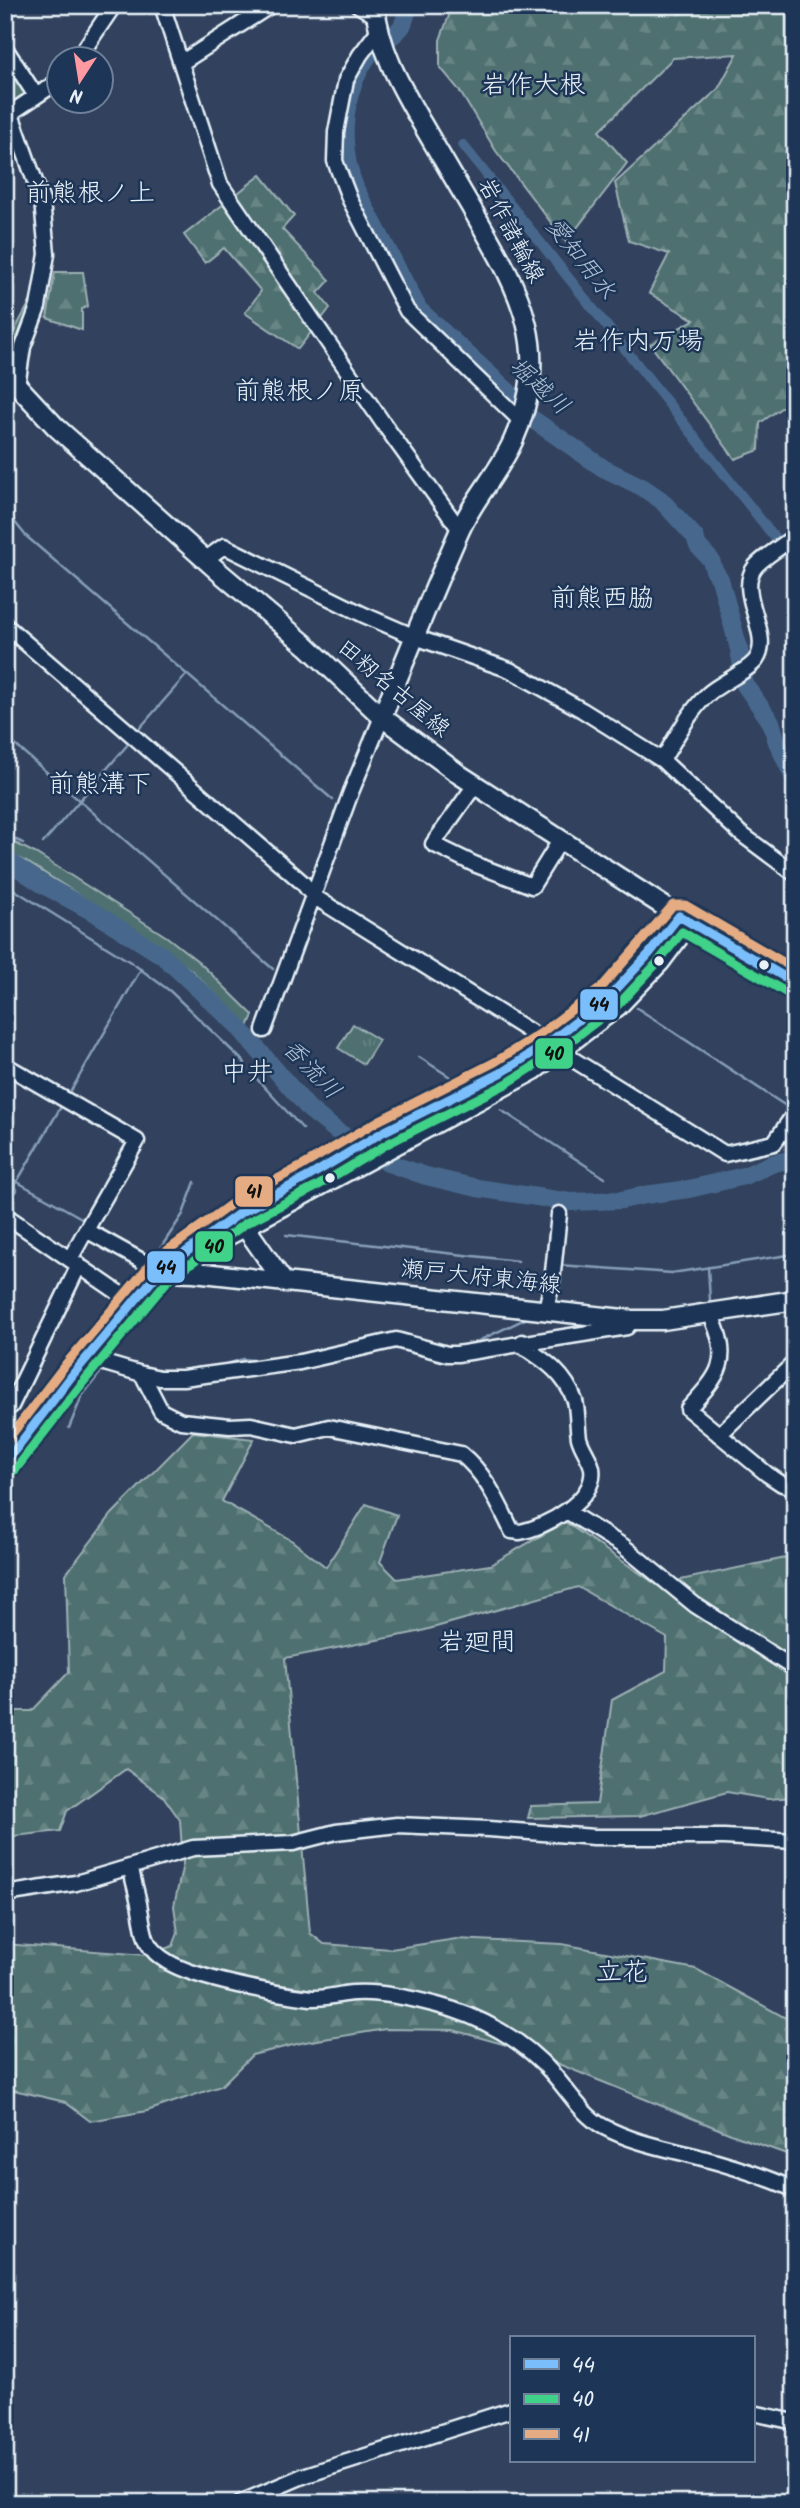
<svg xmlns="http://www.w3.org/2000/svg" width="800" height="2508" font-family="Kalam,'Klee One',sans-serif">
  <defs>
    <pattern id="grass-tufts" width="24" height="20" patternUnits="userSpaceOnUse" patternTransform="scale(1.75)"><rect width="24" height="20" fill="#4f7070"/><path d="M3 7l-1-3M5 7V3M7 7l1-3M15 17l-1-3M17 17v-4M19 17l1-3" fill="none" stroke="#688585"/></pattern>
    <pattern id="forest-firs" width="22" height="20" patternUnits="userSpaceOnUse" patternTransform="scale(1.75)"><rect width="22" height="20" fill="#4f7070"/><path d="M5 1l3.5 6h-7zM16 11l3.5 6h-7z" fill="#688585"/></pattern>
  </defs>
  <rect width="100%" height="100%" fill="#32425e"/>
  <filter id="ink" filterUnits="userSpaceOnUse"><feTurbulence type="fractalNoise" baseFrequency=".0143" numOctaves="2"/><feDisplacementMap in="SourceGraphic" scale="14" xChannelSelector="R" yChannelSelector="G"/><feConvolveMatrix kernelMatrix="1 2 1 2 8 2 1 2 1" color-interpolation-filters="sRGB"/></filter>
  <g filter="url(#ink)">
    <path fill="url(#grass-tufts)" stroke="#9cb0b4" stroke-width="2" d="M353,1024L379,1040L364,1064L338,1048Z"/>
    <path fill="url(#forest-firs)" stroke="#9cb0b4" stroke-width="2" d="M453,5H683L679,14L705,5H795V398L760,423L759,450L735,459L650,344L694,320L649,293L669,254L629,241L615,183L718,89L737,54L673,58L599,131L627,163L566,242L496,151L459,90L440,67V40Z
      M261,175L294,216L282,229L330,280L318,293L330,308L298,349L245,313L261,291L224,248L205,263L184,235Z
      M55,272H83L88,306L82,309V330L47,318Z
      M30,302L38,307L23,347L12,335Z
      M193,1432L254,1439L222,1501L291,1540L326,1567L366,1504L397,1515L380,1562L397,1579L490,1565L565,1522L657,1585L795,1556V1609H788L795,1625V1797L768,1799L727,1792L640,1816L528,1818L531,1806L597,1804L612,1700L666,1671L667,1638L578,1587L418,1632L285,1658L310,1933L324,1944L391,1949L456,1939L562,1944L696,1969L795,2023V2157L736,2136L524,2050L453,2030L386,2029L305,2042L252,2055L221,2086L147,2111L90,2121L65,2102L5,2088V1944L146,1955L173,1946L178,1933L174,1906L183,1864L180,1820L163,1796L126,1769L67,1811L60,1831L5,1837V1711H32L69,1672L66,1574L112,1514Z"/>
    <path fill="#4f7070" stroke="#9cb0b4" stroke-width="2" d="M5,62L28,95L5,111Z
      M5,838L37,854L167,937L199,962L253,1015L248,1027L192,971L159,946L30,864L5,852Z"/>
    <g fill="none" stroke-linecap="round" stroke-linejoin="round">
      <path stroke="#879eb7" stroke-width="2.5" d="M5,510L26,536L333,800
        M139,729L187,674
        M5,736L273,969
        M5,835L23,843
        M43,843L129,743
        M5,884L132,963L170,991L245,1063
        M637,1008L792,1110
        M419,1057L458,1082
        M257,1079L303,1129
        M68,1096L141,969
        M501,1110L605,1178
        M5,1175L85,1220
        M6,1207L17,1190L15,1185L62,1105
        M555,1211L556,1200
        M98,1227L154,1258L183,1214L195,1182
        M286,1235L518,1261
        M558,1265L672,1273L795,1254
        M708,1267L710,1301
        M470,1345L529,1317
        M218,1367L243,1359L259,1361
        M184,1371L198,1367L209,1368
        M69,1428L82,1396L100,1373L101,1366"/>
      <path stroke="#46678c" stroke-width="10" d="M463,145L795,563"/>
      <path stroke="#46678c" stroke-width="18" d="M409,5C407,12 405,20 402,26C395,37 378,44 369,55C341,93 338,147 356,190L419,310L516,399L525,414L603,468L642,487L661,500L695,537L698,546L711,560L714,570L720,579L739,649L745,685L771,722L777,742L795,780
        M5,859L42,884L95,913L163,956L236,1024L310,1110L338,1132L365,1147L388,1163L426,1176L477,1188L570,1202L622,1200L645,1195L689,1189L744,1176L774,1163L795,1159"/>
      <defs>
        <path id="minor" d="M162,5L220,184L383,423L460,530
          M358,5L376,16
          M379,30L360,55L346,80L336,132L335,161L338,169L350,200L407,311L520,420
          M5,48L36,96
          M77,60L114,5
          M181,63L271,5
          M11,114L42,201L47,254L38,307L23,347L17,386
          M5,117L60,80
          M206,559L224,546L364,615L415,637L510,670L582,710L662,760L740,833L795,874
          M5,625L303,883L313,896L548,1043
          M662,760C675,740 690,710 708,694C720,683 747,672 756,660C774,635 735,593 755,567C761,559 779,548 788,541
          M475,785L433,844L474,864L532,886L561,839
          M264,1030L351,792L382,717
          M561,1052L725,1154L774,1143L795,1113
          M5,1065L137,1141L86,1230
          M5,1215L132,1302
          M70,1259L86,1230L160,1271
          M546,1310L552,1282L559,1214
          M710,1313C732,1361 721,1373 688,1409L767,1474L782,1484L795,1487
          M87,1358L142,1374L160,1378H183L300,1362L396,1340L447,1354H457L627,1327L632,1320
          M142,1374L161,1411L181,1421L230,1426L251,1425L296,1435L329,1427L461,1454C486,1474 498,1503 512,1531L520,1532C546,1527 597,1500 592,1468C590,1458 582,1449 579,1438C577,1426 578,1412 575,1401C565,1374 546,1361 524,1347L522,1342
          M5,1404L11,1406L79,1265
          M719,1435L795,1362
          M568,1512L623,1546L695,1605L795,1669
          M131,1868C133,1882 138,1895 140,1909C145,1935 143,1947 168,1962C196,1979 277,1994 311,1998C325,1999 339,1994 353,1993C379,1991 411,1998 437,2005C480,2016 524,2040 553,2074C569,2092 583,2116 604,2127C632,2142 664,2148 695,2156C729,2165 763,2175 795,2190
          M5,1894L76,1883L193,1848L293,1843L336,1832L397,1825L489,1829L594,1837H724L795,1841
          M753,2413L795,2422
          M240,2503L303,2476L511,2410"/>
        <path id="major" d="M375,5C379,49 400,85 421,122C438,151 455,180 472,209C518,289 555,347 513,441C499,473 473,499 459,532C432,593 407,655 382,717
          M5,372L56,427L218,571L307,646L382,717L460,775L679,916L795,983
          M246,1228L283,1281
          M207,1247L534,1070L618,1006L660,962L690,922
          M160,1271L194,1272L632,1320H663L795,1300
          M5,1463L74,1373L132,1302L160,1271L240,1213L308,1177L383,1132L501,1073L548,1043L610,996L649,954L679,916"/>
      </defs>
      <use href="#minor" stroke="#e8f1f8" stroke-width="19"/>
      <use href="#major" stroke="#e8f1f8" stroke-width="23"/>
      <use href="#minor" stroke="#1d3557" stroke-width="14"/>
      <use href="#major" stroke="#1d3557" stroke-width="18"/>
      <defs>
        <path id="bus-1" d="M5,1463L74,1373L160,1271L240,1213L308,1177L383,1132L501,1073L548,1043L610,996L649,954L679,916L795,983"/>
        <path id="bus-2" d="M15,1470L84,1381L168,1280L246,1223L314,1188L389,1143L506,1084L555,1053L618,1005L658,962L682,932L789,994"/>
        <path id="bus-3" d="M5,1443L65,1365L153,1261L234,1202L302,1166L378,1121L495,1062L541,1033L602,987L673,905H685L795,969"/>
      </defs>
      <use href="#bus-1" stroke="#1d3557" stroke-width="14"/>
      <use href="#bus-2" stroke="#1d3557" stroke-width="14"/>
      <use href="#bus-3" stroke="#1d3557" stroke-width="14"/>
      <use href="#bus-1" stroke="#7abffc" stroke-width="9"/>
      <use href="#bus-2" stroke="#40d288" stroke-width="9"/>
      <use href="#bus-3" stroke="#e5ac83" stroke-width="9"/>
    </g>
  </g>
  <g fill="#e8f1f8" stroke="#1d3557" stroke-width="2.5">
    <circle cx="659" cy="961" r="6"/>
    <circle cx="764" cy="965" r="6"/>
    <circle cx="330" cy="1178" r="6"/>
  </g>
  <g text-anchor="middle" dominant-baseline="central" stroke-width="5" stroke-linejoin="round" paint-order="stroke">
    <g font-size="23" fill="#e8f1f8" stroke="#1d3557">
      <text transform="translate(510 231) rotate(62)">岩作諸輪線</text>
      <text transform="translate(393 689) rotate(40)">田籾名古屋線</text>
      <text transform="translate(481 1278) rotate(6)">瀬戸大府東海線</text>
    </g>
    <g font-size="24" font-style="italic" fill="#afc1d2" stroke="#1d3557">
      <text transform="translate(580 259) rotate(52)">愛知用水</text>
      <text transform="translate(539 387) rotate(42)">堀越川</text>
      <text transform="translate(311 1070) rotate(46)">香流川</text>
    </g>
    <g font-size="26" fill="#e8f1f8" stroke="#1d3557">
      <text x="533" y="86">岩作大根</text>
      <text x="90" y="194">前熊根ノ上</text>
      <text x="638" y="342">岩作内万場</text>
      <text x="299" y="392">前熊根ノ原</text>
      <text x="602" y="599">前熊西脇</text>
      <text x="100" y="785">前熊溝下</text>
      <text x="247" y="1073">中井</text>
      <text x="477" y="1643">岩廻間</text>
      <text x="622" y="1973">立花</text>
    </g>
  </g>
  <g stroke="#1d3557" stroke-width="2.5">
    <rect x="579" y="988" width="40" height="33" rx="7" fill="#7abffc"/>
    <rect x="534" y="1037" width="40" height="33" rx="7" fill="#40d288"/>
    <rect x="234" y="1175" width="40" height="33" rx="7" fill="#e5ac83"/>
    <rect x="194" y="1230" width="40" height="33" rx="7" fill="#40d288"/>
    <rect x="146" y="1250" width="40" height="34" rx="7" fill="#7abffc"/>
  </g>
  <g font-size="19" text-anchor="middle" font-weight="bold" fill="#111">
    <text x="599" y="1011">44</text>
    <text x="554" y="1060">40</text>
    <text x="254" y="1198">41</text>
    <text x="214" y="1253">40</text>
    <text x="166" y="1274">44</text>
  </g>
  <rect width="800" height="2508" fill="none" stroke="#1d3557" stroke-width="28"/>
  <rect x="14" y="14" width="772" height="2480" fill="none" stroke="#e8f1f8" stroke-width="2.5" filter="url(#ink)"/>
  <rect x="510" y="2336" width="245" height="126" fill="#1d3557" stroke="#6e8097" stroke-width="2"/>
  <rect x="524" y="2359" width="35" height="10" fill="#7abffc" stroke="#6e8097" stroke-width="2"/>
  <text x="572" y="2372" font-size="21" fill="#e8f1f8">44</text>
  <rect x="524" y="2394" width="35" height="10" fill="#40d288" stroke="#6e8097" stroke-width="2"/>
  <text x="572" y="2406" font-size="21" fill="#e8f1f8">40</text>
  <rect x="524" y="2429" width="35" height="10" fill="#e5ac83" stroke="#6e8097" stroke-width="2"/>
  <text x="572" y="2442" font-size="21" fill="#e8f1f8">41</text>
  <g transform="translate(80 80) rotate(192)"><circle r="33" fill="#1d3557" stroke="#6e8097" stroke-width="2"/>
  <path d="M0-5L12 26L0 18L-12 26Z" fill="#ff9aa2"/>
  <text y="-10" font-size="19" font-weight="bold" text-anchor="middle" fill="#e8f1f8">N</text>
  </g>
</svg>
